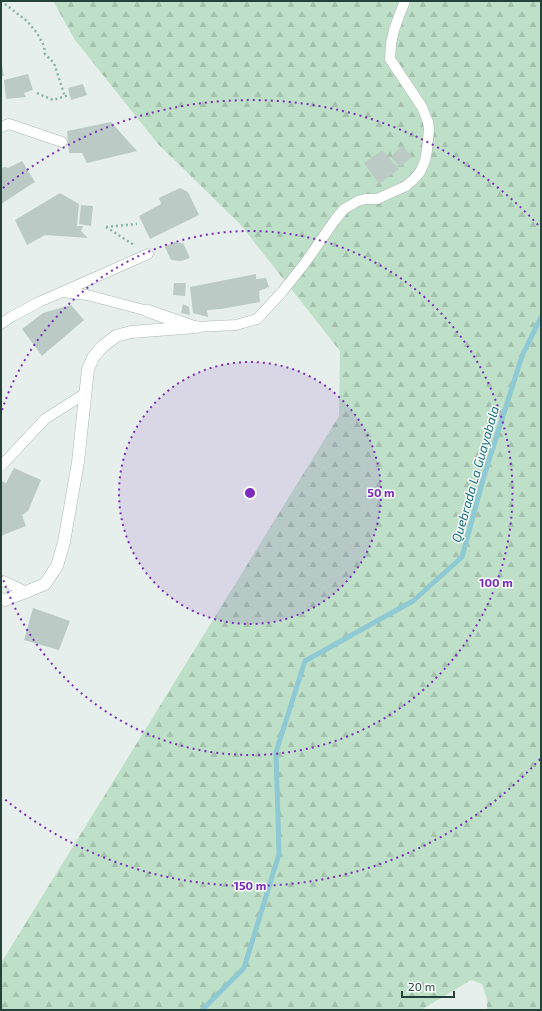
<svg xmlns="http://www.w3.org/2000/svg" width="542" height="1011" font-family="'Exo 2',sans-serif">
  <defs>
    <pattern id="forest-firs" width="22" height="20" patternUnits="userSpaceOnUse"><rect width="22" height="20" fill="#bfe0c8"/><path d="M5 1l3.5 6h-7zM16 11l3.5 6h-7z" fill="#a4c1ad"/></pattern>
  </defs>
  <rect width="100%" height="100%" fill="#e6efeb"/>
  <path fill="url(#forest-firs)" d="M53,1H541V1010H487V999L482,984L471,980L421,1010H1V963L339,416L340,351L240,224L158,144L75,40Z"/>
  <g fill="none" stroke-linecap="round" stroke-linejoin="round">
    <path stroke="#8ec9d4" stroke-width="5" d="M202,1010L244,968L279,854L276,752L305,661L413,601L462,557L484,476L522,356L541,317"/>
  </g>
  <path fill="#bbcac4" d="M1,65H2L4,76H1Z
    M28,74L33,90L24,93L26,97L6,99L4,80Z
    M83,84L87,95L71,100L68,88Z
    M111,122L137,151L87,163L82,153H69L67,131Z
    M402,145L412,157L400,167L391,157Z
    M382,150L399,169L379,184L364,163Z
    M22,161L35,182L1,204V168L5,167L8,168Z
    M180,188L188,192L199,215L150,239L139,216L161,204L159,198Z
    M60,193L79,204L77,226H83L81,231L88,238L45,235L27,245L15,220Z
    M81,205L93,206L91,226L79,224Z
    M174,242L183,243L190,258L181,261L171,260L165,247Z
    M256,274V279L266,278L269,287L259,291L260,302L221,309L207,310L208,317L193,313L190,287Z
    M174,283H186L185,296L173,295Z
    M183,304L189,307L190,315L181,313Z
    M71,305L84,320L42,356L22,329L43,313Z
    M14,468L41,480L28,511L22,515L26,526L1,536V481L6,483Z
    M33,608L70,621L59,650L24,640Z"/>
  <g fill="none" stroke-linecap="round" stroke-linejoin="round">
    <defs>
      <path id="service" d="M1,127L9,124L62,142
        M62,292L148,254
        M1,324L11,317L39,302L62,292L87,295L148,311
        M196,327L236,325L257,319L282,292L305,263L335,220L344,209L358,201L365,199H377L406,186L413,180L420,172L425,161L427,150L429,129L428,122L422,107L390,59L391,44L394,30L399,16L405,1
        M1,466L45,419L86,393
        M1,580L12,585L26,592"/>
      <path id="minor" d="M148,311L191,326
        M1,599L5,600L26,592L45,584L57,566L64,542L78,462L88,369L94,356L103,346L116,336L131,332L196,327"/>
    </defs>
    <use href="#service" stroke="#a8b8b2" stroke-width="11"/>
    <use href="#minor" stroke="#a8b8b2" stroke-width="13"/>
    <path stroke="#86b3a5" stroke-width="2.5" stroke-dasharray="2 3" stroke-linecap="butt" d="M1,1L27,21L37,33L44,46L45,54L54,63L65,97
      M37,93L53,100L69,95
      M106,227L134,245
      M106,227L137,224"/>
    <use href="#service" stroke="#fff" stroke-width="10"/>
    <use href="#minor" stroke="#fff" stroke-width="12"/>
  </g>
  <circle cx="250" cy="493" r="131" fill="#7b2cbf" fill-opacity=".12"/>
  <g fill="none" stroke="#7b2cbf" stroke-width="2" stroke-dasharray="2 4">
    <circle cx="250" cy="493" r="131"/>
    <path d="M2 410A262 262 0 1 1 2 576"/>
    <path d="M540 759A393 393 0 0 1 3 798M3 188A393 393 0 0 1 540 227"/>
  </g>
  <g text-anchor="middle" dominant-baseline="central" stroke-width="3" stroke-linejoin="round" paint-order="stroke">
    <g font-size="13" font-style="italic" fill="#1c6f80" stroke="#f7fbf9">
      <text transform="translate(475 474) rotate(-74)">Quebrada La Guayabala</text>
    </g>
  </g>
  <circle cx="250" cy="493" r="6" fill="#7b2cbf" stroke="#f7fbf9" stroke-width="2"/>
  <g font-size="12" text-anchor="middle" font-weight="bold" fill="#7b2cbf" stroke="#f7fbf9" stroke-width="3" stroke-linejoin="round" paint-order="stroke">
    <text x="381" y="497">50 m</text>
    <text x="496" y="587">100 m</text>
    <text x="250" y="890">150 m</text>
  </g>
  <rect width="542" height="1011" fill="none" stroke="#24423a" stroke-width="4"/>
  <path d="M402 991v6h52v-6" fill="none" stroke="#24423a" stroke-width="2"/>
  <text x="408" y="991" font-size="12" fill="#24423a" stroke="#f7fbf9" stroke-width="3" paint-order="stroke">20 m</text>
</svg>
